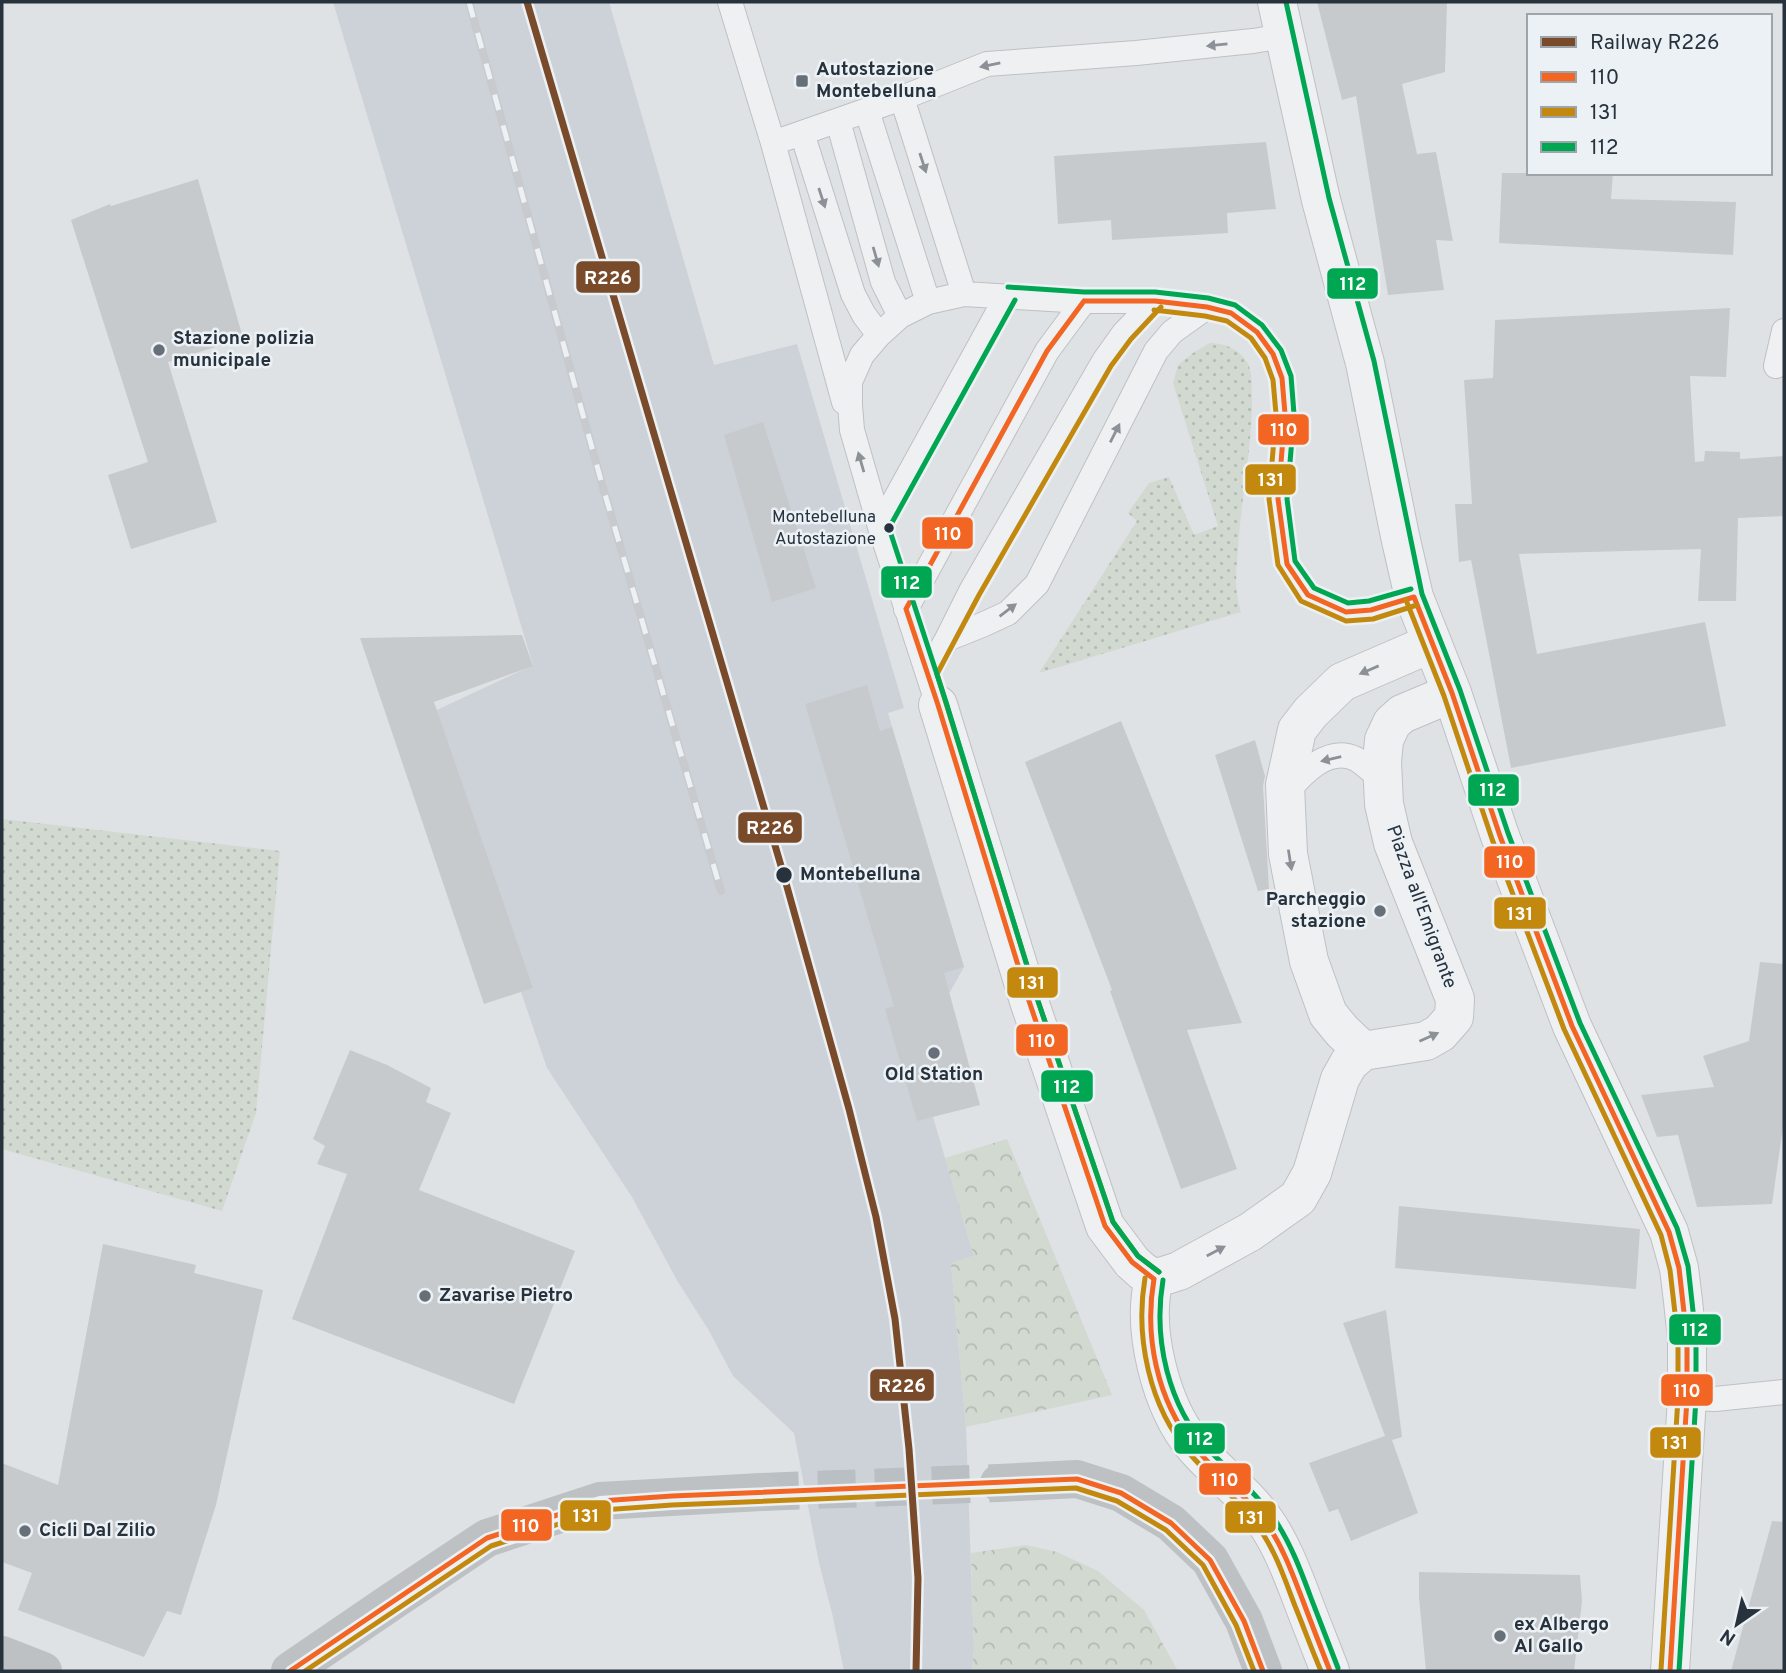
<svg xmlns="http://www.w3.org/2000/svg" width="1786" height="1673" font-family="Overpass,sans-serif">
  <defs>
    <pattern id="grass-dots" width="8" height="8" patternUnits="userSpaceOnUse" patternTransform="scale(1.75)"><rect width="8" height="8" fill="#d1d9d0"/><path d="M2 2h.1M6 6h.1" fill="none" stroke="#b3bbb4" stroke-width="1.8" stroke-linecap="round"/></pattern>
    <pattern id="forest-crowns" width="20" height="18" patternUnits="userSpaceOnUse" patternTransform="scale(1.75)"><rect width="20" height="18" fill="#d1d9d0"/><path d="M2 6a3 3 0 1 1 6 0M12 15a3 3 0 1 1 6 0" fill="none" stroke="#b3bbb4"/></pattern>
  </defs>
  <rect width="100%" height="100%" fill="#dfe2e5"/>
  <path fill="#cdd2d8" d="M333,2H609L714,365L797,344L904,708L888,713L964,967L950,992L898,1005L917,1120L933,1117L974,1256L951,1263L966,1427L974,1649L972,1671H844L832,1613L819,1563L794,1433L733,1376L708,1329L678,1282L632,1197L547,1068L426,715L533,665Z"/>
  <path fill="url(#grass-dots)" d="M1210,343C1224,343 1239,349 1247,362C1253,372 1251,387 1252,399C1252,449 1241,498 1238,549C1236,573 1234,589 1241,612L1039,673L1137,521L1128,513L1149,483L1169,477L1194,535L1218,526L1173,383L1178,365L1193,353Z
    M2,819L280,851L256,1113L222,1211L2,1149Z"/>
  <path fill="url(#forest-crowns)" d="M1007,1139L1112,1395L966,1427L951,1263L974,1256L945,1158Z
    M1026,1545L1057,1552L1098,1571L1144,1610L1178,1671H972L974,1649L971,1553Z"/>
  <path fill="#c7cacd" d="M1317,2H1447L1445,72L1402,84L1417,154L1436,152L1453,241L1436,240L1444,290L1388,295L1356,96L1342,100Z
    M1266,142L1276,209L1227,213L1228,233L1112,240L1111,220L1058,224L1054,156Z
    M1502,173H1613L1611,199L1736,202L1733,255L1499,243Z
    M198,179L243,338L168,362L217,522L131,549L108,475L148,462L71,220L110,204L111,206Z
    M1730,308L1726,377L1690,376L1695,462L1704,461L1705,451L1740,452V459L1784,456V516L1738,518L1736,601H1698L1701,549L1519,554L1537,654L1705,622L1726,726L1511,768L1471,560L1459,562L1455,504H1472L1464,380L1493,378L1495,320Z
    M763,422L816,588L772,602L724,435Z
    M522,635L533,666L434,702L533,988L484,1004L360,638Z
    M867,685L880,731L892,727L964,967L944,973L980,1105L917,1121L885,1009L894,1006L805,704Z
    M1121,721L1242,1023L1187,1030L1237,1169L1181,1189L1110,991L1112,990L1025,762Z
    M1255,740L1265,776L1263,786L1269,889L1258,891L1215,755Z
    M1760,962L1784,964V1120L1772,1204L1697,1207L1678,1135L1657,1137L1641,1095L1714,1087L1703,1056L1749,1041Z
    M350,1050L387,1065L431,1088L426,1102L451,1113L419,1190L575,1251L514,1404L292,1319L347,1174L317,1164L325,1146L313,1139Z
    M1399,1206L1640,1229L1636,1289L1395,1268Z
    M103,1244L196,1265L194,1273L263,1290L216,1505L181,1615L167,1611L144,1657L18,1610L32,1573L2,1562V1463L58,1485Z
    M1386,1310L1402,1437L1392,1440L1418,1513L1351,1541L1338,1509L1329,1512L1309,1463L1385,1436L1343,1323Z
    M1772,1521L1784,1522V1671H1731Z
    M1419,1572L1580,1575L1582,1601L1574,1671H1426L1419,1598Z"/>
  <g fill="none" stroke-linecap="round" stroke-linejoin="round">
    <path stroke="#babfc3" stroke-width="38" stroke-dasharray="38 19" stroke-linecap="butt" d="M761,1492L999,1483"/>
    <defs>
      <path id="service" d="M730,2L773,143L844,402
        M902,98L964,294
        M867,111L928,302
        M838,121L883,282L900,316
        M802,133L853,294L864,315L879,335
        M773,143L902,98L987,64L1136,53L1253,41L1284,36
        M1776,366L1784,331
        M880,527L1007,296
        M906,609L1047,351L1084,301
        M947,639L982,625L1008,613L1037,584L1156,351L1172,332L1207,307
        M928,673L947,639L971,591L1104,361L1124,333L1155,301
        M938,705L880,527L852,430L850,405V382L862,355L879,335L900,316L928,302L964,294L1084,301H1155L1207,307L1231,313L1257,332L1273,354L1282,378L1285,414L1278,499L1287,564L1308,595L1346,612L1371,610L1414,597
        M1286,793C1302,774 1328,745 1356,759C1365,764 1374,774 1383,780
        M1687,1398L1715,1399L1784,1392"/>
      <path id="minor" d="M938,705L1029,1001L1105,1226L1132,1262L1142,1271L1154,1279
        M1363,1051L1342,1031L1328,1014L1309,961L1288,854L1285,785L1297,730L1311,712L1342,682L1432,643
        M1154,1279L1179,1271L1250,1232L1298,1198L1312,1173L1340,1079L1349,1063L1363,1051L1426,1041L1440,1033L1454,1017L1455,999L1393,843L1384,804L1382,762L1384,740L1392,723L1402,714L1452,693
        M1154,1279C1141,1329 1161,1407 1194,1446C1217,1473 1247,1494 1267,1524C1281,1545 1290,1568 1299,1591C1309,1618 1320,1645 1330,1671"/>
      <path id="tertiary" d="M1277,2L1321,200L1365,363L1400,536L1414,597L1452,693L1500,836L1572,1026L1669,1232L1679,1268L1683,1301L1687,1339V1398L1670,1671"/>
    </defs>
    <use href="#service" stroke="#bec0c3" stroke-width="26"/>
    <use href="#minor" stroke="#bec0c3" stroke-width="40"/>
    <use href="#tertiary" stroke="#bec0c3" stroke-width="40"/>
    <use href="#service" stroke="#eff0f1" stroke-width="24"/>
    <use href="#minor" stroke="#eff0f1" stroke-width="38"/>
    <use href="#tertiary" stroke="#eff0f1" stroke-width="38"/>
    <path stroke="#bdc1c4" stroke-width="38" d="M999,1483L1077,1479L1121,1493L1171,1523L1210,1560L1244,1621L1263,1671
      M2,1655L43,1671
      M290,1671L391,1602L487,1538L600,1501L761,1492"/>
    <defs>
      <path id="rail" d="M469,2L602,484L721,891"/>
    </defs>
    <use href="#rail" stroke="#c8cacd" stroke-width="8"/>
    <use href="#rail" stroke="#ecf1f5" stroke-width="5" stroke-dasharray="16" stroke-linecap="butt"/>
    <defs>
      <path id="bus-1" d="M1084,301L1047,351L906,609L938,705L1029,1001L1105,1226L1132,1262L1154,1279
        M1084,301H1155L1207,307L1231,313L1257,332L1273,354L1282,378L1285,414L1278,499L1287,564L1308,595L1346,612L1371,610L1414,597
        M1414,597L1452,693L1500,836L1572,1026L1669,1232L1679,1268L1687,1339V1398L1670,1671
        M1154,1279C1144,1336 1157,1400 1194,1446C1216,1474 1246,1494 1267,1524C1283,1547 1293,1575 1303,1601C1312,1625 1321,1648 1330,1671
        M290,1671L487,1538L600,1501L672,1496L1077,1479L1121,1493L1171,1523L1210,1560L1244,1621L1263,1671"/>
      <path id="bus-2" d="M1154,310L1205,316L1227,321L1251,338L1265,358L1273,380L1276,414L1269,499L1278,565L1301,601L1346,621L1373,619L1417,605
        M1406,600L1444,696L1492,839L1564,1029L1661,1235L1670,1270L1678,1339V1398L1661,1670
        M1159,1272L1138,1256L1113,1222L1037,998L937,674L979,595L1111,366L1131,339L1161,307
        M1145,1278C1135,1337 1149,1407 1190,1454C1212,1480 1240,1500 1259,1528C1276,1552 1285,1580 1295,1606C1304,1628 1312,1650 1321,1671
        M305,1671L491,1546L602,1510L672,1505L1076,1488L1117,1501L1166,1530L1203,1565L1236,1625L1254,1671"/>
      <path id="bus-3" d="M1286,2L1329,198L1374,361L1422,594L1460,690L1508,833L1580,1023L1677,1228L1688,1266L1696,1338V1398L1679,1671
        M1008,287L1084,292H1155L1208,298L1235,305L1262,325L1281,350L1291,376L1294,414L1287,499L1295,561L1314,588L1348,603L1369,601L1411,589
        M1015,300L889,528L946,702L1037,998L1113,1222L1138,1256L1159,1272
        M1163,1280C1153,1339 1168,1406 1209,1450C1231,1473 1257,1493 1275,1520C1291,1544 1301,1571 1311,1598C1320,1621 1329,1645 1338,1668"/>
    </defs>
    <use href="#bus-1" stroke="#ecf1f5" stroke-width="10"/>
    <use href="#bus-2" stroke="#ecf1f5" stroke-width="10"/>
    <use href="#bus-3" stroke="#ecf1f5" stroke-width="10"/>
    <use href="#bus-1" stroke="#f26522" stroke-width="5"/>
    <use href="#bus-2" stroke="#c3890f" stroke-width="5"/>
    <use href="#bus-3" stroke="#00a651" stroke-width="5"/>
    <defs>
      <path id="rail-1" d="M527,2L784,876L849,1109L876,1217L895,1319L909,1449L918,1578L916,1671"/>
    </defs>
    <use href="#rail-1" stroke="#ecf1f5" stroke-width="12"/>
    <use href="#rail-1" stroke="#7a4b2a" stroke-width="7"/>
  </g>
  <defs><path id="oneway-solid" d="M-6-.8H1V-3.2L6.5 0L1 3.2V.8H-6Z" transform="scale(1.75)"/></defs>
  <g fill="#8b9197">
    <use href="#oneway-solid" transform="translate(1217 45) rotate(174)"/>
    <use href="#oneway-solid" transform="translate(990 65) rotate(169)"/>
    <use href="#oneway-solid" transform="translate(923 163) rotate(72)"/>
    <use href="#oneway-solid" transform="translate(822 198) rotate(72)"/>
    <use href="#oneway-solid" transform="translate(876 257) rotate(74)"/>
    <use href="#oneway-solid" transform="translate(1115 433) rotate(-63)"/>
    <use href="#oneway-solid" transform="translate(861 462) rotate(-106)"/>
    <use href="#oneway-solid" transform="translate(1008 610) rotate(-37)"/>
    <use href="#oneway-solid" transform="translate(1369 670) rotate(157)"/>
    <use href="#oneway-solid" transform="translate(1331 759) rotate(167)"/>
    <use href="#oneway-solid" transform="translate(1290 860) rotate(81)"/>
    <use href="#oneway-solid" transform="translate(1429 1037) rotate(-24)"/>
    <use href="#oneway-solid" transform="translate(1216 1251) rotate(-28)"/>
  </g>
  <g fill="#677078" stroke="#ecf1f5" stroke-width="2.5">
    <rect x="795" y="74" width="14" height="14" rx="3.5"/>
    <circle cx="159" cy="350" r="7"/>
    <circle cx="1380" cy="911" r="7"/>
    <circle cx="934" cy="1053" r="7"/>
    <circle cx="425" cy="1296" r="7"/>
    <circle cx="25" cy="1531" r="7"/>
    <circle cx="1500" cy="1636" r="7"/>
  </g>
  <g fill="#27323d" stroke="#ecf1f5" stroke-width="2.5">
    <circle cx="889" cy="528" r="6"/>
    <circle cx="784" cy="875" r="9"/>
  </g>
  <g text-anchor="middle" dominant-baseline="central" stroke-width="5" stroke-linejoin="round" paint-order="stroke">
    <g font-size="17" fill="#27323d" stroke="#ecf1f5" text-anchor="end">
      <text x="876" y="518">Montebelluna<tspan x="876" dy="22">Autostazione</tspan></text>
    </g>
    <g font-size="19" font-weight="bold" fill="#27323d" stroke="#ecf1f5" text-anchor="start">
      <text x="816" y="70">Autostazione<tspan x="816" dy="22">Montebelluna</tspan></text>
      <text x="173" y="339">Stazione polizia<tspan x="173" dy="22">municipale</tspan></text>
      <text x="1366" y="900" text-anchor="end">Parcheggio<tspan x="1366" dy="22">stazione</tspan></text>
      <text x="934" y="1075" text-anchor="middle">Old Station</text>
      <text x="439" y="1296">Zavarise Pietro</text>
      <text x="39" y="1531">Cicli Dal Zilio</text>
      <text x="1514" y="1625">ex Albergo<tspan x="1514" dy="22">Al Gallo</tspan></text>
    </g>
    <g font-size="19" font-weight="bold" fill="#27323d" stroke="#ecf1f5" text-anchor="start">
      <text x="800" y="875">Montebelluna</text>
    </g>
    <g font-size="19" fill="#27323d" stroke="#ecf1f5">
      <text transform="translate(1421 907) rotate(70)">Piazza all'Emigrante</text>
    </g>
  </g>
  <g stroke="#ecf1f5" stroke-width="2.5">
    <rect x="575" y="260" width="66" height="34" rx="7" fill="#7a4b2a"/>
    <rect x="1326" y="267" width="53" height="33" rx="7" fill="#00a651"/>
    <rect x="1257" y="413" width="53" height="33" rx="7" fill="#f26522"/>
    <rect x="1244" y="463" width="53" height="33" rx="7" fill="#c3890f"/>
    <rect x="921" y="516" width="53" height="34" rx="7" fill="#f26522"/>
    <rect x="880" y="565" width="53" height="34" rx="7" fill="#00a651"/>
    <rect x="1467" y="773" width="53" height="34" rx="7" fill="#00a651"/>
    <rect x="737" y="811" width="66" height="33" rx="7" fill="#7a4b2a"/>
    <rect x="1483" y="845" width="53" height="34" rx="7" fill="#f26522"/>
    <rect x="1493" y="896" width="54" height="34" rx="7" fill="#c3890f"/>
    <rect x="1006" y="966" width="53" height="33" rx="7" fill="#c3890f"/>
    <rect x="1015" y="1023" width="54" height="34" rx="7" fill="#f26522"/>
    <rect x="1040" y="1069" width="54" height="34" rx="7" fill="#00a651"/>
    <rect x="1668" y="1313" width="54" height="33" rx="7" fill="#00a651"/>
    <rect x="869" y="1368" width="66" height="34" rx="7" fill="#7a4b2a"/>
    <rect x="1660" y="1373" width="54" height="34" rx="7" fill="#f26522"/>
    <rect x="1173" y="1422" width="53" height="33" rx="7" fill="#00a651"/>
    <rect x="1649" y="1426" width="53" height="33" rx="7" fill="#c3890f"/>
    <rect x="1198" y="1462" width="54" height="34" rx="7" fill="#f26522"/>
    <rect x="559" y="1499" width="53" height="33" rx="7" fill="#c3890f"/>
    <rect x="1224" y="1500" width="53" height="34" rx="7" fill="#c3890f"/>
    <rect x="500" y="1508" width="53" height="34" rx="7" fill="#f26522"/>
  </g>
  <g font-size="19" text-anchor="middle" font-weight="bold" fill="#fff">
    <text x="608" y="284">R226</text>
    <text x="1353" y="290">112</text>
    <text x="1284" y="436">110</text>
    <text x="1271" y="486">131</text>
    <text x="948" y="540">110</text>
    <text x="907" y="589">112</text>
    <text x="1493" y="796">112</text>
    <text x="770" y="834">R226</text>
    <text x="1510" y="868">110</text>
    <text x="1520" y="920">131</text>
    <text x="1032" y="989">131</text>
    <text x="1042" y="1047">110</text>
    <text x="1067" y="1093">112</text>
    <text x="1695" y="1336">112</text>
    <text x="902" y="1392">R226</text>
    <text x="1687" y="1397">110</text>
    <text x="1200" y="1445">112</text>
    <text x="1675" y="1449">131</text>
    <text x="1225" y="1486">110</text>
    <text x="586" y="1522">131</text>
    <text x="1251" y="1524">131</text>
    <text x="526" y="1532">110</text>
  </g>
  <rect width="1786" height="1673" fill="none" stroke="#27323d" stroke-width="7"/>
  <rect x="1527" y="14" width="245" height="161" fill="#ecf1f5" stroke="#9da5ab" stroke-width="2"/>
  <rect x="1541" y="37" width="35" height="10" fill="#7a4b2a" stroke="#9da5ab" stroke-width="2"/>
  <text x="1590" y="49" font-size="21" fill="#27323d">Railway R226</text>
  <rect x="1541" y="72" width="35" height="10" fill="#f26522" stroke="#9da5ab" stroke-width="2"/>
  <text x="1590" y="84" font-size="21" fill="#27323d">110</text>
  <rect x="1541" y="107" width="35" height="10" fill="#c3890f" stroke="#9da5ab" stroke-width="2"/>
  <text x="1590" y="119" font-size="21" fill="#27323d">131</text>
  <rect x="1541" y="142" width="35" height="10" fill="#00a651" stroke="#9da5ab" stroke-width="2"/>
  <text x="1590" y="154" font-size="21" fill="#27323d">112</text>
  <g transform="translate(1737 1624) rotate(214)" stroke="#ecf1f5" stroke-width="5" paint-order="stroke">
  <path d="M0-5L12 26L0 18L-12 26Z" fill="#27323d"/>
  <text y="-10" font-size="19" font-weight="bold" text-anchor="middle" fill="#27323d">N</text>
  </g>
</svg>
